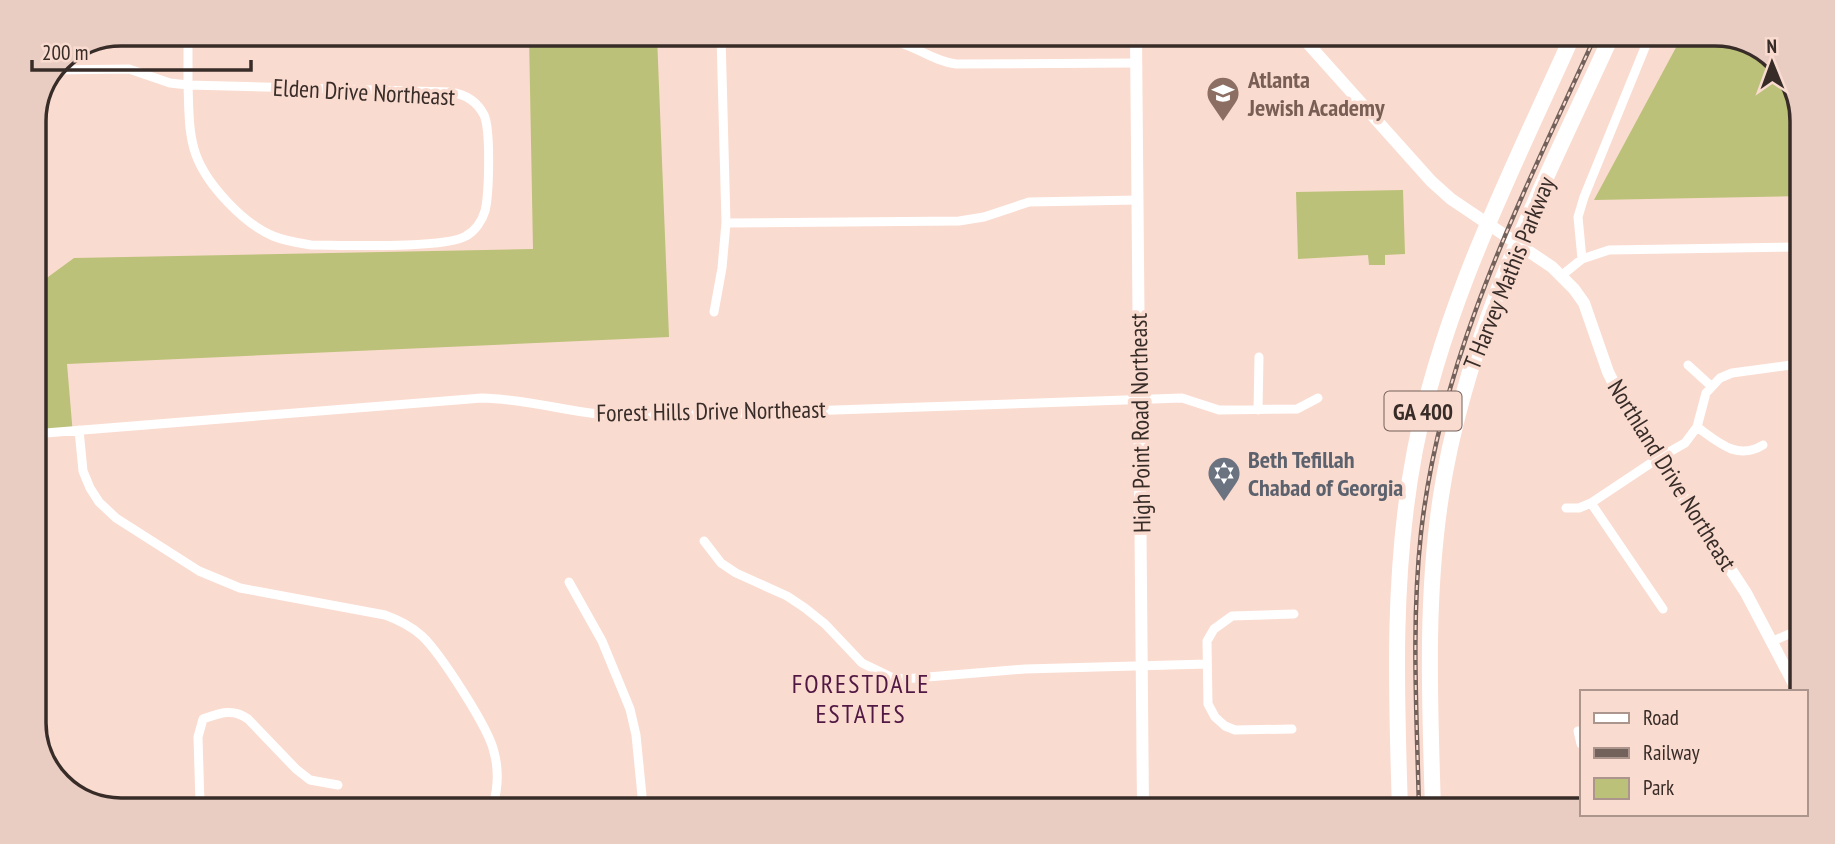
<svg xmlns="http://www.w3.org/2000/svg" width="1835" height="844" font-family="'PT Sans Narrow',sans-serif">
  <rect width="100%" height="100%" fill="#fadbcf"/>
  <path fill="#bbc178" d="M529,35L657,36L669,337L67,364L73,435L33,437V288L74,258L533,249Z
    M1680,40H1748L1787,72L1802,115L1801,196L1594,200Z
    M1403,190L1405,254L1385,255V265H1369L1368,255L1298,259L1296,192Z"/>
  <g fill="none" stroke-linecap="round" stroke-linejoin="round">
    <path stroke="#fff" stroke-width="9" d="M778,36L891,40C915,45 932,61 956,64L1136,63
      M54,70L129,69L170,83L188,85V34
      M188,85L450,92C464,94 477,101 484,115C491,130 489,195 485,211C482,221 475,231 466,236C445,249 341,245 311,245C298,243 285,241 273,236C244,224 207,185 196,155C188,133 189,108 188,85Z
      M726,223L959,221L984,217L1029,202L1138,200
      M1582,259L1578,217L1584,197L1648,40
      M1561,276L1582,259L1609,250L1800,247
      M714,312L722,268L726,223L721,36
      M1688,365L1711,386
      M1258,410L1259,357
      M1697,427C1718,442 1737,461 1763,445
      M79,430L83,471L90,488L99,502L116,518L199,571L240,588L385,615C399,620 411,626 422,636C440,653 489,728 494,752C499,770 498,788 493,806
      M33,434L482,398C532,399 581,416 631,417L1182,398L1219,410L1297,409L1318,398
      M1591,503L1663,609
      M1566,508H1579L1591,503L1657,459L1685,443L1697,427L1706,393L1720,378L1732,373L1799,364
      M704,541L721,563L736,573L787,596L805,608L825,624L862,663L891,677L904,679L1025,669L1207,664
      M569,582L602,641L630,709L636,735L643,806
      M1771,642L1796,631
      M1292,729L1235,730L1225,726L1215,717L1208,704L1207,641L1214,629L1232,616L1294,614
      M1578,731L1581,744
      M200,804L198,737L203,719C220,713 233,708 248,719L296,769L310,780L338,785
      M1004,808H1016"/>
    <path stroke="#fff" stroke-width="12" d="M1136,38L1143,808
      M1303,38L1431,181L1451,199L1552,267L1574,289L1584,303L1608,372L1631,418L1746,593L1796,688"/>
    <path stroke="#fff" stroke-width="16" d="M1400,809C1396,689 1392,569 1415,450C1443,305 1511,173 1571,39
      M1433,810C1430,705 1425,600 1441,496C1466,333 1542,188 1610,39"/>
    <defs>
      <path id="rail" d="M1419,810C1417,718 1411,625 1421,533C1441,353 1520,202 1594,39"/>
    </defs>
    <use href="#rail" stroke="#73615b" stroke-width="4.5"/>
    <use href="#rail" stroke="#fadbcf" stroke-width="2" stroke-dasharray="5" stroke-linecap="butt"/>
  </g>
  <defs>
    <symbol id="school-pin" viewBox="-11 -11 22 30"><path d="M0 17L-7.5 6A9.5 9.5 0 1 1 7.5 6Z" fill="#8d6e63" stroke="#fadbcf"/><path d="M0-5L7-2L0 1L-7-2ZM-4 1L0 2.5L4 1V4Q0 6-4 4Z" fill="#fff"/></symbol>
    <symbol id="synagogue-pin" viewBox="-11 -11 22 30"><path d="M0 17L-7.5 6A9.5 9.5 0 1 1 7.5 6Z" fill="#6b7280" stroke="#fadbcf"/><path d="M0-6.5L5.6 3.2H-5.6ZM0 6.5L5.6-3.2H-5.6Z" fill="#fff"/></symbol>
  </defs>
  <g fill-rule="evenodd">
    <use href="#school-pin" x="1204" y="74" width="38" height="52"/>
    <use href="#synagogue-pin" x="1205" y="454" width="38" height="52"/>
  </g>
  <g text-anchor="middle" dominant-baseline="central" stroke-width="7" stroke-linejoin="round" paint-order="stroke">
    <rect fill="#fadbcf" stroke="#72605a" stroke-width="2" x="1384.5" y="391.5" width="77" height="39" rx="5"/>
    <g font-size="23" font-weight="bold" fill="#382c28">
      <text x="1423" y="411">GA 400</text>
    </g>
    <g font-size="24" font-weight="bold" fill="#785e54" stroke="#fadbcf" text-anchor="start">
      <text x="1248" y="79">Atlanta<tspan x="1248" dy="28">Jewish Academy</tspan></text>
    </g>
    <g font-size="24" fill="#382c28" stroke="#fadbcf">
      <text transform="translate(364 92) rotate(3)">Elden Drive Northeast</text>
      <text transform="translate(1509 273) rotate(-68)">T Harvey Mathis Parkway</text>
      <text transform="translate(711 411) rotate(-1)">Forest Hills Drive Northeast</text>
      <text transform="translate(1140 423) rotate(-91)">High Point Road Northeast</text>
      <text transform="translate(1672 475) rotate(58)">Northland Drive Northeast</text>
    </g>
    <g font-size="24" font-weight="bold" fill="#5b616d" stroke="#fadbcf" text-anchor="start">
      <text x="1248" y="459">Beth Tefillah<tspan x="1248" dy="28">Chabad of Georgia</tspan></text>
    </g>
    <g font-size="26" letter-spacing="2" fill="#501843" stroke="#fadbcf">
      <text x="861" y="683">FORESTDALE<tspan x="861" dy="30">ESTATES</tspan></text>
    </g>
  </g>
  <path d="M0 0H1835V844H0ZM121 46H1715A75 75 0 0 1 1790 121V723A75 75 0 0 1 1715 798H121A75 75 0 0 1 46 723V121A75 75 0 0 1 121 46Z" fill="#eacdc2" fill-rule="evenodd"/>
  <path fill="none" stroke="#382c28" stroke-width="3.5" d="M121 46H1715A75 75 0 0 1 1790 121V723A75 75 0 0 1 1715 798H121A75 75 0 0 1 46 723V121A75 75 0 0 1 121 46Z"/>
  <rect x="1580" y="690" width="228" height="126" fill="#fadbcf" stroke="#ac958c" stroke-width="2"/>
  <rect x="1594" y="713" width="35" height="10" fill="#ffffff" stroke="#ac958c" stroke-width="2"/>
  <text x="1643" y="725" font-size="21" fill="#382c28">Road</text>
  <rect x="1594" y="748" width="35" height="10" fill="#73615b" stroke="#ac958c" stroke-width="2"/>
  <text x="1643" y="760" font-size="21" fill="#382c28">Railway</text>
  <rect x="1594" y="778" width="35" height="21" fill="#bbc178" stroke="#ac958c" stroke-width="2"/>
  <text x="1643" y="795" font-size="21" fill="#382c28">Park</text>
  <g transform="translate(1772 63) rotate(359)" stroke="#fadbcf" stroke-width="5" paint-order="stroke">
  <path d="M0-5L12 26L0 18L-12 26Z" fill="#382c28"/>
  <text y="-10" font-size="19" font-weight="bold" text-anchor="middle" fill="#382c28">N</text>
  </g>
  <path d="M32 60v10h219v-10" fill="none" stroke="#382c28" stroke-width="3.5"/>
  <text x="42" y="60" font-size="21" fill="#382c28" stroke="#fadbcf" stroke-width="5" paint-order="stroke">200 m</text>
</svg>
